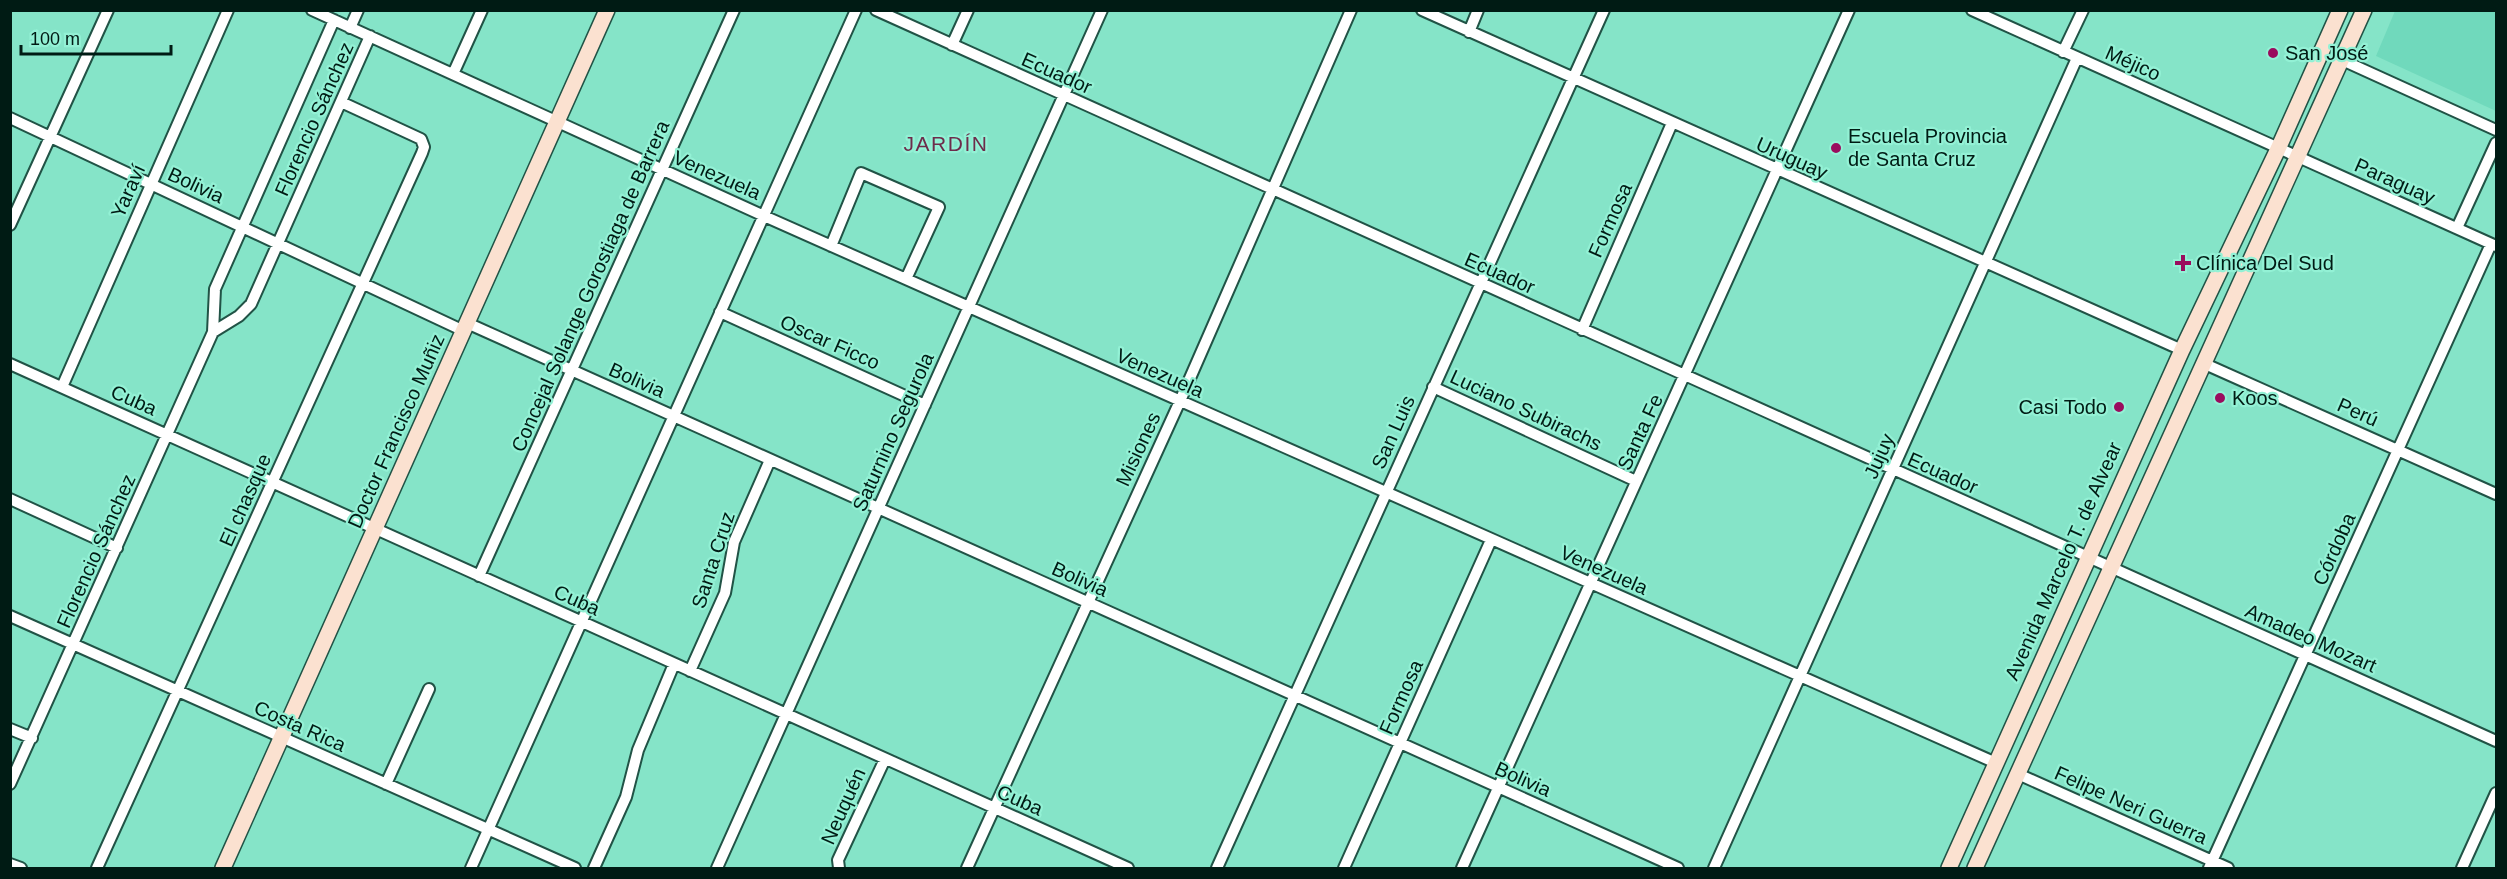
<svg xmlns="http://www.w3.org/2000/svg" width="2507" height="879" font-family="Helvetica,sans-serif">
  <rect width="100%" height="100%" fill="#85e4c8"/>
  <path fill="#70d9bc" d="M2395,11H2496V111L2376,56Z"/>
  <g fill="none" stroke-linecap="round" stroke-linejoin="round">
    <defs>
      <path id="minor" d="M312,10L764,216L1996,763
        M876,10L2496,741
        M1422,10L2182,350
        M1972,10L2496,246
        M350,28L358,10
        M1469,32L1478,10
        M952,45L968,10
        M2063,52L2083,10
        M2342,60L2496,130
        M453,74L482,10
        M10,118L464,331
        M10,225L108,10
        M2457,228L2496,143
        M831,246L861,173L939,207L906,279
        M720,312L925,405
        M467,323L1678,868
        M1582,330L1672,123
        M213,332L239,316L251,304L370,36
        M10,364L1128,868
        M2205,364L2496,494
        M62,387L228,10
        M1433,387L1636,481
        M10,499L117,548
        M479,576L734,10
        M10,616L575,868
        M690,671L725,593L734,542L770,460
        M10,729L32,738
        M2018,774L2228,868
        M10,784L213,332L215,289L334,20
        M386,784L429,689
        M10,864L21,868
        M97,868L422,153L424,147L421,139L341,102
        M471,868L856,10
        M594,868L626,797L638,750L674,664
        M717,868L1102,10
        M839,868L838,860L885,759
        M967,868L1180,401L1351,10
        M1217,868L1604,10
        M1344,868L1491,540
        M1462,868L1849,10
        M1714,868L2077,58
        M2209,868L2491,244
        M2462,868L2496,793"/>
      <path id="secondary" d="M223,868L607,10
        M1949,868L2182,350L2278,149L2340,10
        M1975,868L2364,10"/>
    </defs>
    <use href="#minor" stroke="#215346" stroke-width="14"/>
    <use href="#secondary" stroke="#215346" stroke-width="18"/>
    <use href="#minor" stroke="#fff" stroke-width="10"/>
    <use href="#secondary" stroke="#fbe1d0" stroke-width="15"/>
  </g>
  <g fill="#9a0c5e" stroke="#93f1d5" stroke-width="2">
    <circle cx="2273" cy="53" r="6"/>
    <circle cx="1836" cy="148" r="6"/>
    <path d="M2180 254h6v6h6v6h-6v6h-6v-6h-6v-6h6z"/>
    <circle cx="2220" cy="398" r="6"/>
    <circle cx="2119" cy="407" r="6"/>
  </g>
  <g text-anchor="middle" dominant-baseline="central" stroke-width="4.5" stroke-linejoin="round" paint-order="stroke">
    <g font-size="20" fill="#001b14" stroke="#93f1d5" text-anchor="start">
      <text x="2285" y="53">San José</text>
      <text x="1848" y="136">Escuela Provincia<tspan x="1848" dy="23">de Santa Cruz</tspan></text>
      <text x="2196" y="263">Clínica Del Sud</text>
      <text x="2232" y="398">Koos</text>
      <text x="2107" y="407" text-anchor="end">Casi Todo</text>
    </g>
    <g font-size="20" fill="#001b14" stroke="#93f1d5">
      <text transform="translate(2133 63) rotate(24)">Méjico</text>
      <text transform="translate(1057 73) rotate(24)">Ecuador</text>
      <text transform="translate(314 119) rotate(-66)">Florencio Sánchez</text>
      <text transform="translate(1792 158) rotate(24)">Uruguay</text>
      <text transform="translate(717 175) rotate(24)">Venezuela</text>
      <text transform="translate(2395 181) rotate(24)">Paraguay</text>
      <text transform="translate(196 185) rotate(25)">Bolivia</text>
      <text transform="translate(128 191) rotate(-66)">Yaraví</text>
      <text transform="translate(1610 220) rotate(-66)">Formosa</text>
      <text transform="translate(1500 273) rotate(24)">Ecuador</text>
      <text transform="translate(590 286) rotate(-66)">Concejal Solange Gorostiaga de Barrera</text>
      <text transform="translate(830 342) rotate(24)">Oscar Ficco</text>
      <text transform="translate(1160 373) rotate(24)">Venezuela</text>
      <text transform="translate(637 380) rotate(24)">Bolivia</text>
      <text transform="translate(134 400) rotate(24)">Cuba</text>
      <text transform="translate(1526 410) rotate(25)">Luciano Subirachs</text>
      <text transform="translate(2358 412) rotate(24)">Perú</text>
      <text transform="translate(396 431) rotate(-66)">Doctor Francisco Muñiz</text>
      <text transform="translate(893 432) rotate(-66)">Saturnino Segurola</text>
      <text transform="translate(1393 432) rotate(-66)">San Luis</text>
      <text transform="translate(1640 432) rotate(-65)">Santa Fe</text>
      <text transform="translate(1138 449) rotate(-65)">Misiones</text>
      <text transform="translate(1879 456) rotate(-66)">Jujuy</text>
      <text transform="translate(1943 473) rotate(24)">Ecuador</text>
      <text transform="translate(245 500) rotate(-66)">El chasque</text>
      <text transform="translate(2334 549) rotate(-66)">Córdoba</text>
      <text transform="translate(96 551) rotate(-66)">Florencio Sánchez</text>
      <text transform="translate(713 560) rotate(-72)">Santa Cruz</text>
      <text transform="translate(2063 561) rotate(-66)">Avenida Marcelo T. de Alvear</text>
      <text transform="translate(1604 570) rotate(24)">Venezuela</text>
      <text transform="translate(1080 579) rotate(24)">Bolivia</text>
      <text transform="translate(577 600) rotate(24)">Cuba</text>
      <text transform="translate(2311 638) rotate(24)">Amadeo Mozart</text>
      <text transform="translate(1401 697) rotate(-66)">Formosa</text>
      <text transform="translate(300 726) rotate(24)">Costa Rica</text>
      <text transform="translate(1523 779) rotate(24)">Bolivia</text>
      <text transform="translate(1020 800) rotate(24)">Cuba</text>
      <text transform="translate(2131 805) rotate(24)">Felipe Neri Guerra</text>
      <text transform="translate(843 806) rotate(-66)">Neuquén</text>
    </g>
    <g font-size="21" letter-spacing="1.5" fill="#6d2c4b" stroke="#93f1d5">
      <text x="946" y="143">JARDÍN</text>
    </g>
  </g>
  <rect width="2507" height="879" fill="none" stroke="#001b14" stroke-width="24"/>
  <path d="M21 45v9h150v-9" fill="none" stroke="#001b14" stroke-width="3"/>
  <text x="30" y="45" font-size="18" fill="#001b14" stroke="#93f1d5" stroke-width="4.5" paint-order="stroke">100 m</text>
</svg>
